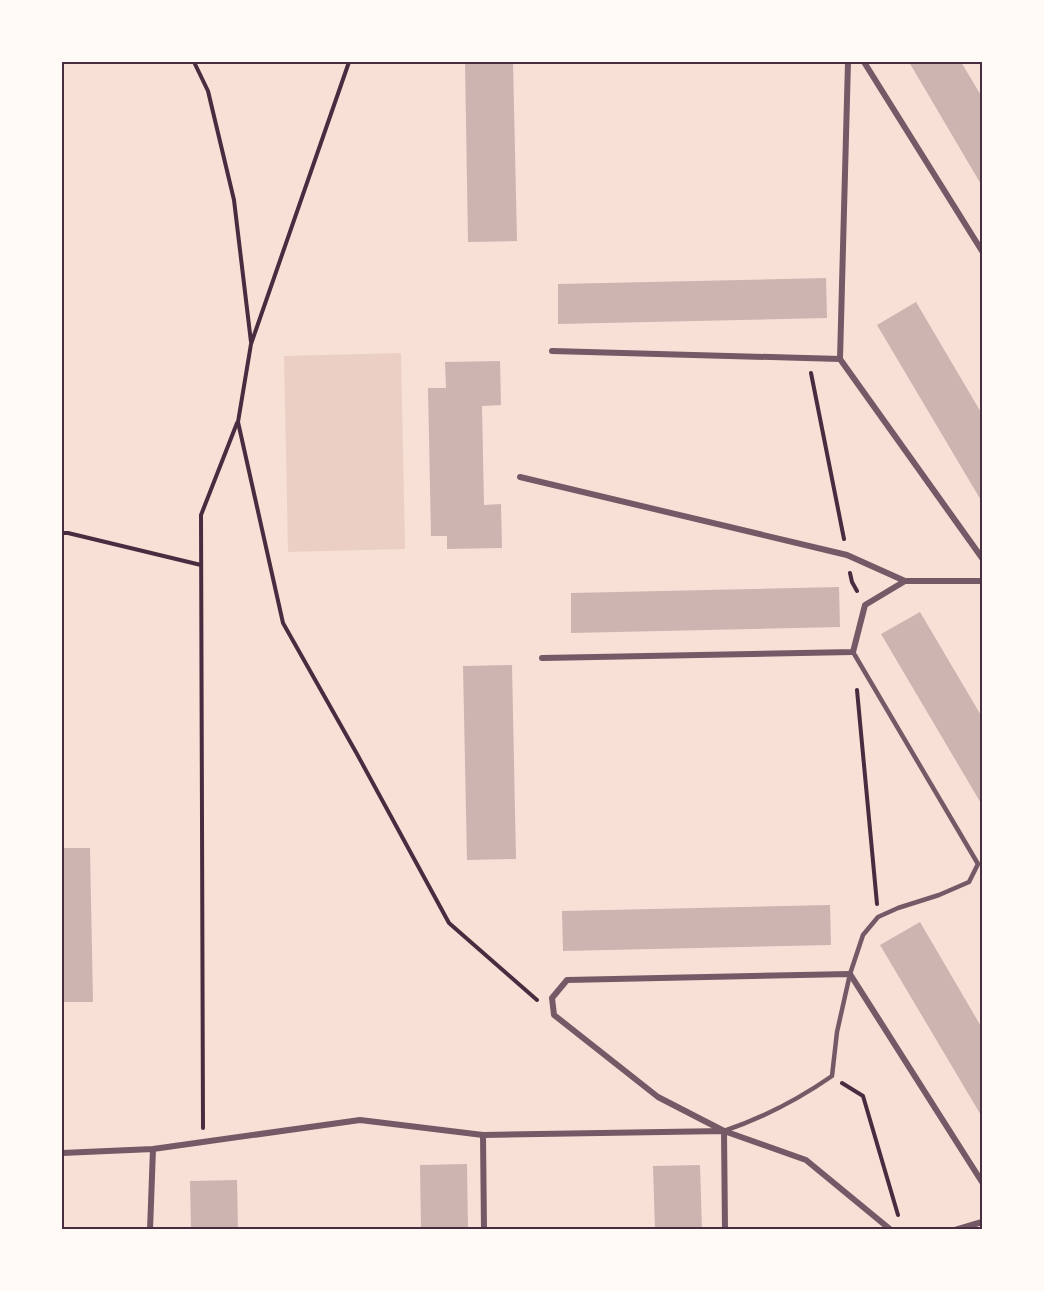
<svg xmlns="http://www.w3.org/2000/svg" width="1044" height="1291" font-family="Raleway,sans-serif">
  <rect width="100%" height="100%" fill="#f7e1d7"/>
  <path fill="#ebcfc5" d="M401,353L405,549L288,552L284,356Z"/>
  <path fill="#ccb4b1" d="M465,62H513L517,241L468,242Z
    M909,62H961L982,97V186Z
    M826,278L827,318L558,324V284Z
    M916,302L982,414V502L877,325Z
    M500,361L501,405L482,406L484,505L501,504L502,548L447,549V536H431L428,388H446L445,362Z
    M839,587L840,627L571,633V593Z
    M920,612L982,717V805L881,634Z
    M512,665L516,859L467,860L463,666Z
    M62,848H90L93,1002H62Z
    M830,905L831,945L563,951L562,911Z
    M920,922L982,1028V1117L880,945Z
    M467,1164L468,1230H421L420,1165Z
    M700,1165L702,1230H655L653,1166Z
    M237,1180L238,1230H191L190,1181Z"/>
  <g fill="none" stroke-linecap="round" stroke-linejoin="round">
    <path stroke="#4a2c40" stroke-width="4" d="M194,62L208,91L234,200L251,342
      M349,62L251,344L238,422L283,623L357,754L449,923L537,1000
      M811,373L844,539
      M62,533H68L201,565
      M850,573L852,582L857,591
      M857,690L877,904
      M842,1083L863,1096L898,1215
      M203,1128L201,515L237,423"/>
    <path stroke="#755966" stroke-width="4.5" d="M724,1131C762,1118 799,1099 832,1076L837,1032L850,974L863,935L878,917L898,908L939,895L969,882L978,864L853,652"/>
    <path stroke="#755966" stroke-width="6" d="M864,62L982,251
      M552,351L840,359L982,558
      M840,359L848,62
      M520,477L847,555L905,581
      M542,658L853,652L865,605L905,581H982
      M483,1135L484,1230
      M62,1153L153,1149
      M150,1230L153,1149L360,1120L483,1135L724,1131L806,1160L891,1230
      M725,1230L724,1131L658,1097L554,1015L552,998L567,980L850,974L982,1182
      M955,1230L982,1222"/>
  </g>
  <rect width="1044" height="1291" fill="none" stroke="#fffaf5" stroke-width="126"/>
  <rect x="63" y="63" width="918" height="1165" fill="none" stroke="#4a2c40" stroke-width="2"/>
</svg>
